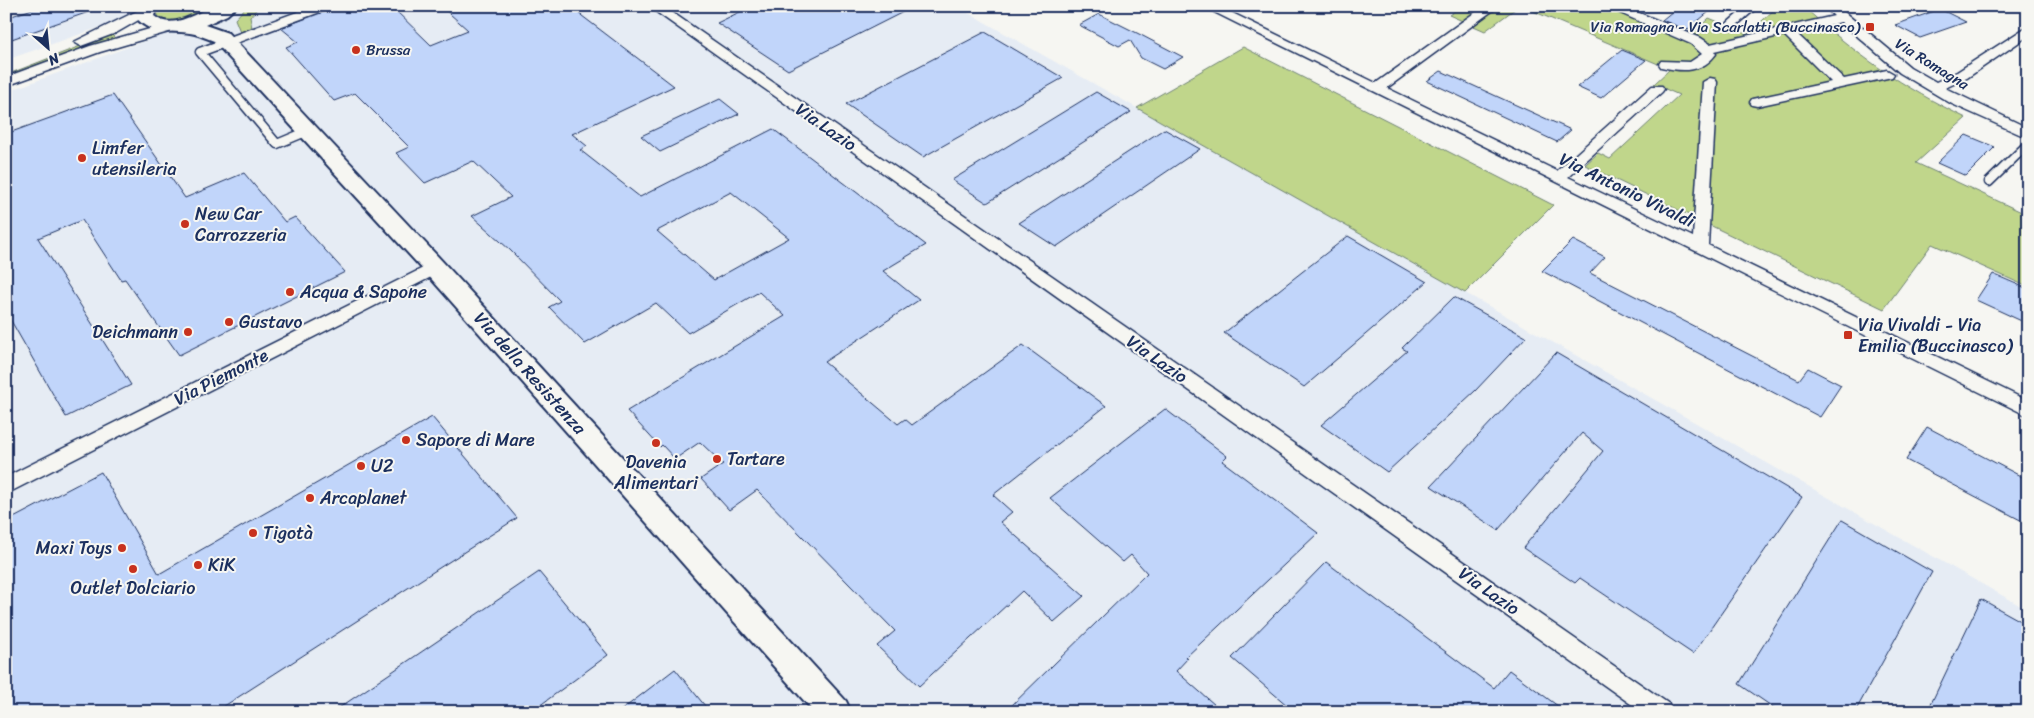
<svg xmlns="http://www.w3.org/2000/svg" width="2034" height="718" font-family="Sriracha,sans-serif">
  <rect width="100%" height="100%" fill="#f6f6f2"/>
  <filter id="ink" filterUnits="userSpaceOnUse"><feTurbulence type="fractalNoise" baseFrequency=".02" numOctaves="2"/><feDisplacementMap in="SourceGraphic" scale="10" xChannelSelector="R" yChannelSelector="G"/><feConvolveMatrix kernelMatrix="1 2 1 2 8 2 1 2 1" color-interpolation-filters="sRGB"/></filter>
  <g filter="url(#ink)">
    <path fill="#e6ecf4" d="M6,6H161L6,60Z
      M240,6H956L2028,610V712H6V92Z"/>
    <path fill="#c0d68b" stroke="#6e8274" d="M160,6H221C202,15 179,29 159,17L157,13Z
      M247,6H259L250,17L252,28L241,34L235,19Z
      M1462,6H1519L1485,31L1449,15Z
      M1521,6H1615L1690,36L1709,18L1748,34L1778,6H1803C1853,53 1904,88 1966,118L1916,163L2028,215V287L1932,244L1884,309L1585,165L1598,153L1610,159L1679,95L1654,84L1670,69Z
      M111,34L116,39L6,77V75Z
      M1243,47L1553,205L1465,293L1137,108Z"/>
    <path fill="#c1d5fa" stroke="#1b2f5e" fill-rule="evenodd" d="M41,6H96L97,9L6,41V18Z
      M336,6H391L431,45L468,30L441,6H569L674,86L572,134L587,146L580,150L640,197L773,129L926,245L883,271L919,300L824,362L898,424L905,419L912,425L1023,345L1106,406L993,495L1012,512L1000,522L1084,596L1054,622L1022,591L919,686L877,646L895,631L757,490L729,510L701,479L723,464L700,442L675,459L662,445L660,447L627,411L785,316L759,292L688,333L656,303L585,344L549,307L560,301L510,250L472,216L511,197L473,161L425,183L396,153L409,147L355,93L334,101L286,47L298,42L281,28ZM731,192L789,238L714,280L657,231Z
      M752,6H915L788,70L717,23Z
      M1679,6H1716L1687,30L1662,20Z
      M1940,9L1966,22L1920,38L1895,25Z
      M1099,14L1139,34L1183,57L1163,69L1141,58L1130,40L1119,46L1079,25Z
      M985,32L1063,78L923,157L846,104Z
      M1622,50L1646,60L1601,98L1577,87Z
      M1441,71L1571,130L1557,142L1427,81Z
      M1096,92L1131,112L987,203L952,180Z
      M113,95L185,198L244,173L285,222L295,217L345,272L179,355L125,279L121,280L82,220L38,238L131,385L66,417L6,312V134Z
      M720,99L739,114L660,152L641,136Z
      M1164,129L1200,149L1056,247L1019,223Z
      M1966,135L1995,147L1966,176L1937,163Z
      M1348,236L1427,282L1304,387L1224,333Z
      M1573,240L1605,257L1590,273L1799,380L1808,368L1841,385L1820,417L1542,271Z
      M1993,274L2028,289V324L1976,300Z
      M1454,297L1526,337L1475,391L1387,472L1321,425L1407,351L1402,348Z
      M1556,353L1802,497L1693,654L1580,578L1575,583L1523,548L1603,451L1582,433L1498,530L1431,486Z
      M1165,409L1227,456L1222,461L1318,533L1186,657L1188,658L1176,671L1223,712H1005L1147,573L1131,555L1123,562L1050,498Z
      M432,417L517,518L215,712H6V522L101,472L159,574Z
      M1927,427L2028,480V524L1906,460Z
      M1842,520L1932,572L1855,712H1780L1739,684Z
      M1326,562L1494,688L1509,670L1566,712H1295L1232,658Z
      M539,572L608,655L531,712H333Z
      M1981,599L2028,625V712H1927Z
      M675,669L710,712H619Z"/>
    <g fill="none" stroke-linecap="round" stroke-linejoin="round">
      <defs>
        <path id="lane" d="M1731,25L1753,6
          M308,131L277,144L200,52L325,6
          M1989,182L2028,144"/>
        <path id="street" d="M648,6H663L1669,704L1672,712H1642Z
          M1202,6H1218L1376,83L1484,6H1499L1387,88L1557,171L1652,86H1662L1664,89L1662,92L1568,177L1693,237L1703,82L1710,78L1715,79L1717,82L1708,245L2028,401V416Z
          M1604,6H1622L1701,38L1710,44L1834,16L1823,6H1837L1910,67L1936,82L1957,72L2028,26V36L1967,78L1945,88L2028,128V138L1952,104L1900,73L1841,22L1796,33L1844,79L1887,70L1894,74L1892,77L1757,106L1752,105L1750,102L1752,99L1831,82L1784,35L1714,51L1716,54C1702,73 1683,72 1661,67L1659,64L1661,61L1690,62L1702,54L1691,44Z
          M145,7L149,8L151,11L149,14L116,33L81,46L74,42Z
          M174,22L180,26L179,29L100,52L6,86V77L90,46Z
          M435,262L441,264L443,268L441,272L6,494V477Z"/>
        <path id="secondary" d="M139,6H157L154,16C174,32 198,10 217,6C223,5 231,6 237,6L227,15L205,25L228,33L443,262L846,701L851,712H814L427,274L214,41C208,39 202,36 195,34C175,29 150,37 136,17Z"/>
      </defs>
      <use href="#lane" stroke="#1b2f5e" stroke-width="11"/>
      <use href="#street" stroke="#1b2f5e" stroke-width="3"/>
      <use href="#secondary" stroke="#1b2f5e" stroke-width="4"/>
      <use href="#lane" stroke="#f6f6f2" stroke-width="8"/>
      <use href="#street" fill="#f6f6f2" fill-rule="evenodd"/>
      <use href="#secondary" fill="#f6f6f2" fill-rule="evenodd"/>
    </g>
  </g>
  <g fill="#c8321e" stroke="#f6f6f2" stroke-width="2">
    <rect x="1865" y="22" width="10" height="10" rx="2.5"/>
    <circle cx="356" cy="50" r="5"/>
    <circle cx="82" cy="158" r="5"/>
    <circle cx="185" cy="224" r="5"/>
    <circle cx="290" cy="292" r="5"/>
    <circle cx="229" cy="322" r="5"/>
    <circle cx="188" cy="332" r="5"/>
    <rect x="1843" y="330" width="10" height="10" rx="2.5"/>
    <circle cx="406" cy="440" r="5"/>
    <circle cx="656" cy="443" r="5"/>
    <circle cx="717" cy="459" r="5"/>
    <circle cx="361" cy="466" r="5"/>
    <circle cx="310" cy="498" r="5"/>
    <circle cx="253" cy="533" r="5"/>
    <circle cx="122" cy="548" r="5"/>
    <circle cx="198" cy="565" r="5"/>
    <circle cx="133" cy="569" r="5"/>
  </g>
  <g text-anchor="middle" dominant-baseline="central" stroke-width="4" stroke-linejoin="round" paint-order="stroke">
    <g font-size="15" fill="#1b2f5e" stroke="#f6f6f2" text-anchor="end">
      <text x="1860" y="27">Via Romagna - Via Scarlatti (Buccinasco)</text>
      <text x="366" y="50" text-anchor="start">Brussa</text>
    </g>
    <g font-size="15" fill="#1b2f5e" stroke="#f6f6f2">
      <text transform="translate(1932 64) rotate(32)">Via Romagna</text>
    </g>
    <g font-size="18" fill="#1b2f5e" stroke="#f6f6f2">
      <text transform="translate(826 127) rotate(35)">Via Lazio</text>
      <text transform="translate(1627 190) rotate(26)">Via Antonio Vivaldi</text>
      <text transform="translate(1157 359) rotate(35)">Via Lazio</text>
      <text transform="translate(530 373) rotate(48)">Via della Resistenza</text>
      <text transform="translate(221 377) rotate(-27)">Via Piemonte</text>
      <text transform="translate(1489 591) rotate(35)">Via Lazio</text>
    </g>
    <g font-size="18" fill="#1b2f5e" stroke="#f6f6f2" text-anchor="start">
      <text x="92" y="148">Limfer<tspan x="92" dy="21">utensileria</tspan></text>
      <text x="195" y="214">New Car<tspan x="195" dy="21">Carrozzeria</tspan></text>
      <text x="300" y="292">Acqua &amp; Sapone</text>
      <text x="239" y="322">Gustavo</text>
      <text x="1858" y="325">Via Vivaldi - Via<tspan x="1858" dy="21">Emilia (Buccinasco)</tspan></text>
      <text x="178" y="332" text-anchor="end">Deichmann</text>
      <text x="416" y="440">Sapore di Mare</text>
      <text x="727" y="459">Tartare</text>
      <text x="656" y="462" text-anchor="middle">Davenia<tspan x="656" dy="21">Alimentari</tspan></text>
      <text x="371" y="466">U2</text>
      <text x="320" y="498">Arcaplanet</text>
      <text x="263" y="533">Tigotà</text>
      <text x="112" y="548" text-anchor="end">Maxi Toys</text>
      <text x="208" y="565">KiK</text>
      <text x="133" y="588" text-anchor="middle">Outlet Dolciario</text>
    </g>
  </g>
  <rect width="2034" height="718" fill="none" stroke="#f6f6f2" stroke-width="25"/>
  <rect x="12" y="12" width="2009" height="693" fill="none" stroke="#1b2f5e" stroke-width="2" filter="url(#ink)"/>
  <g transform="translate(48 48) rotate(153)" stroke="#f6f6f2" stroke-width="4" paint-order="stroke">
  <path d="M0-4L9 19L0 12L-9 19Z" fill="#1b2f5e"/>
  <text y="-8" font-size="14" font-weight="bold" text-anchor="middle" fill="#1b2f5e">N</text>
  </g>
</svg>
